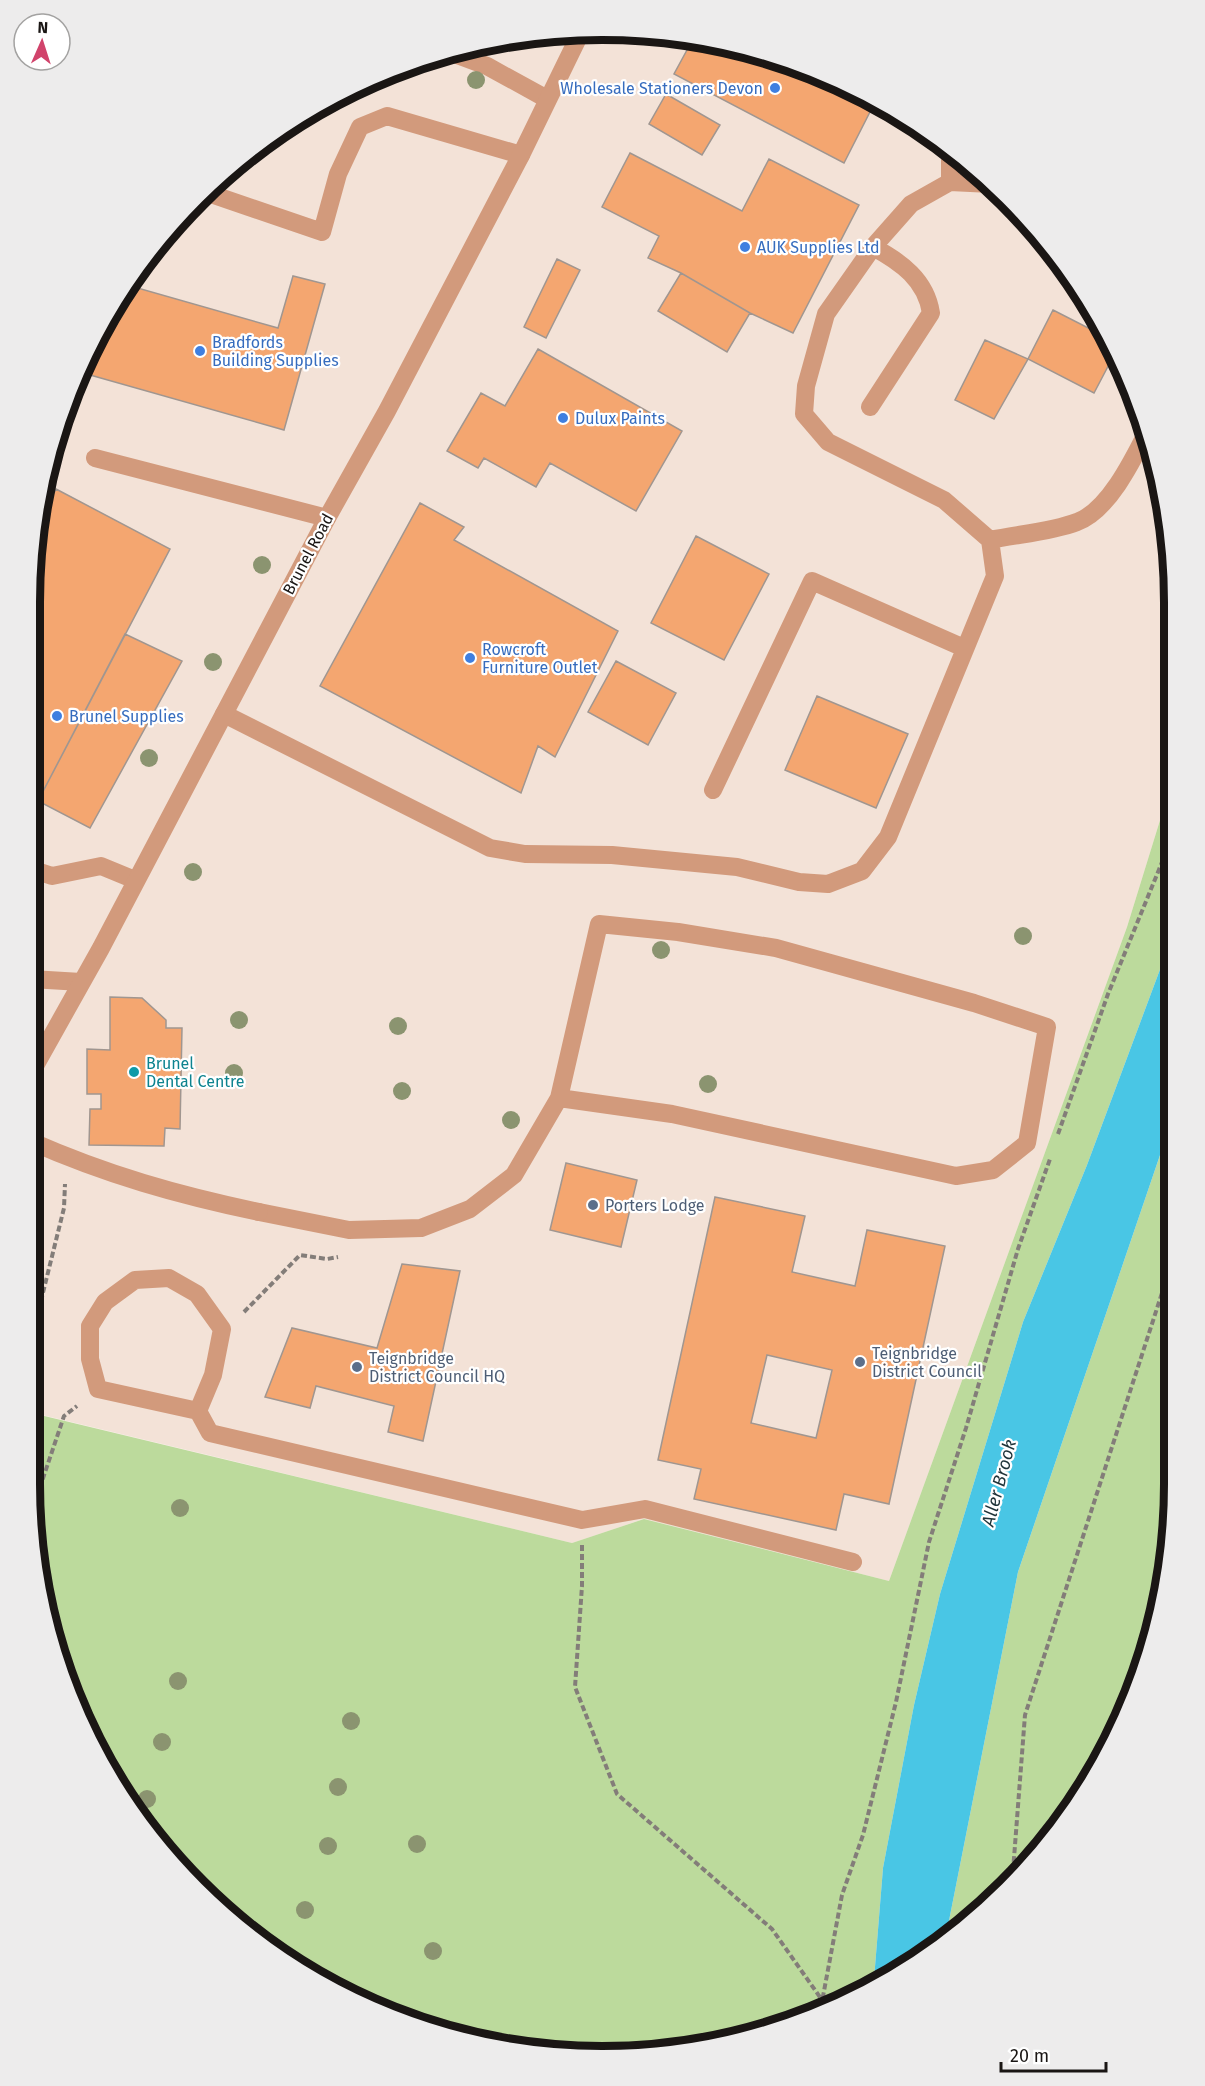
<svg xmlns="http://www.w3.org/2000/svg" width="1205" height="2086" font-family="'Fira Sans',sans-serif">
  <rect width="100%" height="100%" fill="#faf0ea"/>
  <path fill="#f3e2d7" d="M602,30L714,41L821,73L920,126L1008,198L1098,316L1145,419L1174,565V775L1127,927L889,1581L644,1519L572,1543L30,1412L31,565L60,418L126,285L197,198L284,127L383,74L490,41Z"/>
  <path fill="#bcda9c" d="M1174,775V932L1087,1165L1023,1322L940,1594L914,1705L883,1868L874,1979L787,2026L603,2056L454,2036L284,1959L148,1832L60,1667L30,1483V1416L36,1414L572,1543L644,1519L889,1581L1127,927Z
    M1174,1114V1521L1145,1668L1079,1801L951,1937L945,1941L1018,1572Z"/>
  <path fill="#49c6e5" d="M1174,932V1114L1018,1572L945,1941L874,1979L883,1868L914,1705L940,1594L1023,1322L1087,1165Z"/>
  <path fill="#f4a670" stroke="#a09690" stroke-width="1.5" fill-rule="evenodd" d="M693,39L714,41L821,73L875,102L844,163L674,74Z
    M666,94L720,125L702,155L649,124Z
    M630,153L742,211L769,159L859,205L793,333L750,313L681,273L648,258L659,236L602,207Z
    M557,259L580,270L546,338L524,327Z
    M138,270L134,287L278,328L293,276L325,284L284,430L83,373L126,285Z
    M681,273L750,313L727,352L658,311Z
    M1053,310L1108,338L1115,353L1094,393L1028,359Z
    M985,340L1028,359L994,419L955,400Z
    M538,349L682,431L636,511L550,463L536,487L484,458L478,468L447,451L481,393L505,406Z
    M56,489L170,549L38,801L31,797V565L41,518Z
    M420,503L464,527L454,540L618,631L555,757L538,746L521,793L320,686Z
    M696,536L769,574L724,660L651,623Z
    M125,634L182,661L90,828L38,801Z
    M616,661L676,693L648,745L588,712Z
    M817,696L908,734L876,808L785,770Z
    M110,997L142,998L166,1020V1028H182L180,1129L165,1128L164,1146L89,1145L90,1109H101V1094H87V1049L110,1050Z
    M566,1163L637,1180L621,1247L550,1230Z
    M715,1197L805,1216L792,1272L855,1286L867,1230L945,1246L889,1504L844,1494L836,1530L694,1499L701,1469L658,1460ZM767,1355L832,1370L816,1438L751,1423Z
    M402,1264L460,1271L423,1441L388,1432L394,1406L316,1386L310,1408L265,1397L292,1328L377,1348Z"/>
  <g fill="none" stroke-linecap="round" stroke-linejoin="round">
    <path stroke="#837d79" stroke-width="4" stroke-dasharray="6 3" stroke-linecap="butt" d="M1058,1134L1108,994L1174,833
      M244,1312L300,1255L327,1259L338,1257
      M30,1345L64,1208L65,1184
      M34,1505L64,1416L77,1406
      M582,1545V1586L575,1687L617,1794L772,1929L822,2000
      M1013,1871L1025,1715L1174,1256
      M821,2007L842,1895L863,1835L896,1702L929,1542L966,1428L1018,1249L1050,1159"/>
    <path stroke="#d29a7c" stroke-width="18" d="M452,53L487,66L547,99
      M950,150V182
      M205,192L322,232L338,174L360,127L387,116L521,155
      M870,407L931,313C926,280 901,262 873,247
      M95,458L327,518
      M990,540C1018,534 1051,532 1077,522C1108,511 1133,460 1147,432
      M224,714L490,848L525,854L612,855L737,867L799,882L828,884L862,871L888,837L995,576L990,540L944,500L828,442L804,414L806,386L826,314L873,247L911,204L950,182L991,184
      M713,790L812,581L964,648
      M31,869L52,876L101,866L135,880
      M31,979L81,982
      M259,1212L349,1230L421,1228L470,1209L514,1175L559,1098L599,924L678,932L776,948L974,1003L1047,1027L1027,1143L993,1170L956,1176L672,1114L559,1098
      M169,1278L197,1294L222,1329L213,1375L198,1411L98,1389L90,1359V1326L105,1302L135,1280Z
      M198,1411L210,1433L582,1520L645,1509L853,1562"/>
    <path stroke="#d29a7c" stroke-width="18" d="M31,1073L101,948L327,518L387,411L521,155L581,32
      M30,1141C107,1175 178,1195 259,1212"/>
  </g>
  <g fill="#8b9470">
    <circle cx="476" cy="80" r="9"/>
    <circle cx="262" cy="565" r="9"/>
    <circle cx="213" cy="662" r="9"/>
    <circle cx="149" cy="758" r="9"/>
    <circle cx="193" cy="872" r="9"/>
    <circle cx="1023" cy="936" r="9"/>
    <circle cx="661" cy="950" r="9"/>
    <circle cx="239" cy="1020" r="9"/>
    <circle cx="398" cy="1026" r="9"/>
    <circle cx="234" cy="1073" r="9"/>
    <circle cx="708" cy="1084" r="9"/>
    <circle cx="402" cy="1091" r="9"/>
    <circle cx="511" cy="1120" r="9"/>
    <circle cx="180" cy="1508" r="9"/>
    <circle cx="178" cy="1681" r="9"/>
    <circle cx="351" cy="1721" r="9"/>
    <circle cx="162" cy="1742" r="9"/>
    <circle cx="338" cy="1787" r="9"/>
    <circle cx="147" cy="1799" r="9"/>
    <circle cx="417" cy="1844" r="9"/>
    <circle cx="328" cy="1846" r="9"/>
    <circle cx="305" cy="1910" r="9"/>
    <circle cx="433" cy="1951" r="9"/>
  </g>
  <g fill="#3f7fe0" stroke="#fff" stroke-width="2">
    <circle cx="775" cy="88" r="6"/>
    <circle cx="745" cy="247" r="6"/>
    <circle cx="200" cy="351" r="6"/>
    <circle cx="563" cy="418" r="6"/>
    <circle cx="470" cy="658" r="6"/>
    <circle cx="57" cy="716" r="6"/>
  </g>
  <circle fill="#0f9aa8" stroke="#fff" stroke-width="2" cx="134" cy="1072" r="6"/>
  <g fill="#5c6f8a" stroke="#fff" stroke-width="2">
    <circle cx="593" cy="1205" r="6"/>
    <circle cx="860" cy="1362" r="6"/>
    <circle cx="357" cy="1367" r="6"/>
  </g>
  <g text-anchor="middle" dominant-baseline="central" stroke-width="4.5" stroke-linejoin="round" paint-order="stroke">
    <g font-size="16" fill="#366cbe" stroke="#fff" text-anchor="start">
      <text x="763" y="88" text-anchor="end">Wholesale Stationers Devon</text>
      <text x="757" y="247">AUK Supplies Ltd</text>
      <text x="212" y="342">Bradfords<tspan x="212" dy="18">Building Supplies</tspan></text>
      <text x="575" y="418">Dulux Paints</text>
      <text x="482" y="649">Rowcroft<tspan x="482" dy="18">Furniture Outlet</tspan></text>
      <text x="69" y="716">Brunel Supplies</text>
    </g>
    <g font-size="16" fill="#1a1614" stroke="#fff">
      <text transform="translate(308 554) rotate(-62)">Brunel Road</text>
    </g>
    <g font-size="16" fill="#0d838f" stroke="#fff" text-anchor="start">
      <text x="146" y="1063">Brunel<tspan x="146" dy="18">Dental Centre</tspan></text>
    </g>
    <g font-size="16" fill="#4e5e75" stroke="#fff" text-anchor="start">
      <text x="605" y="1205">Porters Lodge</text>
      <text x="872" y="1353">Teignbridge<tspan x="872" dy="18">District Council</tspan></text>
      <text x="369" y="1358">Teignbridge<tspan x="369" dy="18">District Council HQ</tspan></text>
    </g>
    <g font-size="18" font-style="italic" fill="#1e3339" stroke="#fff">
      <text transform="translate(999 1483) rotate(-75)">Aller Brook</text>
    </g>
  </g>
  <path d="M0 0H1205V2086H0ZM602 40H602A562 562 0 0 1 1164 602V1484A562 562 0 0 1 602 2046H602A562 562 0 0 1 40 1484V602A562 562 0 0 1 602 40Z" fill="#edecec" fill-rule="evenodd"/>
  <path fill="none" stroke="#1a1614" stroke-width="8" d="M602 40H602A562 562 0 0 1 1164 602V1484A562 562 0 0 1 602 2046H602A562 562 0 0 1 40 1484V602A562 562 0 0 1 602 40Z"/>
  <g transform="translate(42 42) rotate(3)"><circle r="28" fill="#ffffff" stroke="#a3a2a1" stroke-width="1.5"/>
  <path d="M0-4.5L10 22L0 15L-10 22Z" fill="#d1436b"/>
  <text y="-9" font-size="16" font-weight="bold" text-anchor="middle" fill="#1a1614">N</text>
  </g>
  <path d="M1001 2062v9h105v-9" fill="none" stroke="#1a1614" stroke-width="3"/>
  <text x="1010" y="2062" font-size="18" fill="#1a1614" stroke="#ffffff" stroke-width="4.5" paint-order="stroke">20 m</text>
</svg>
